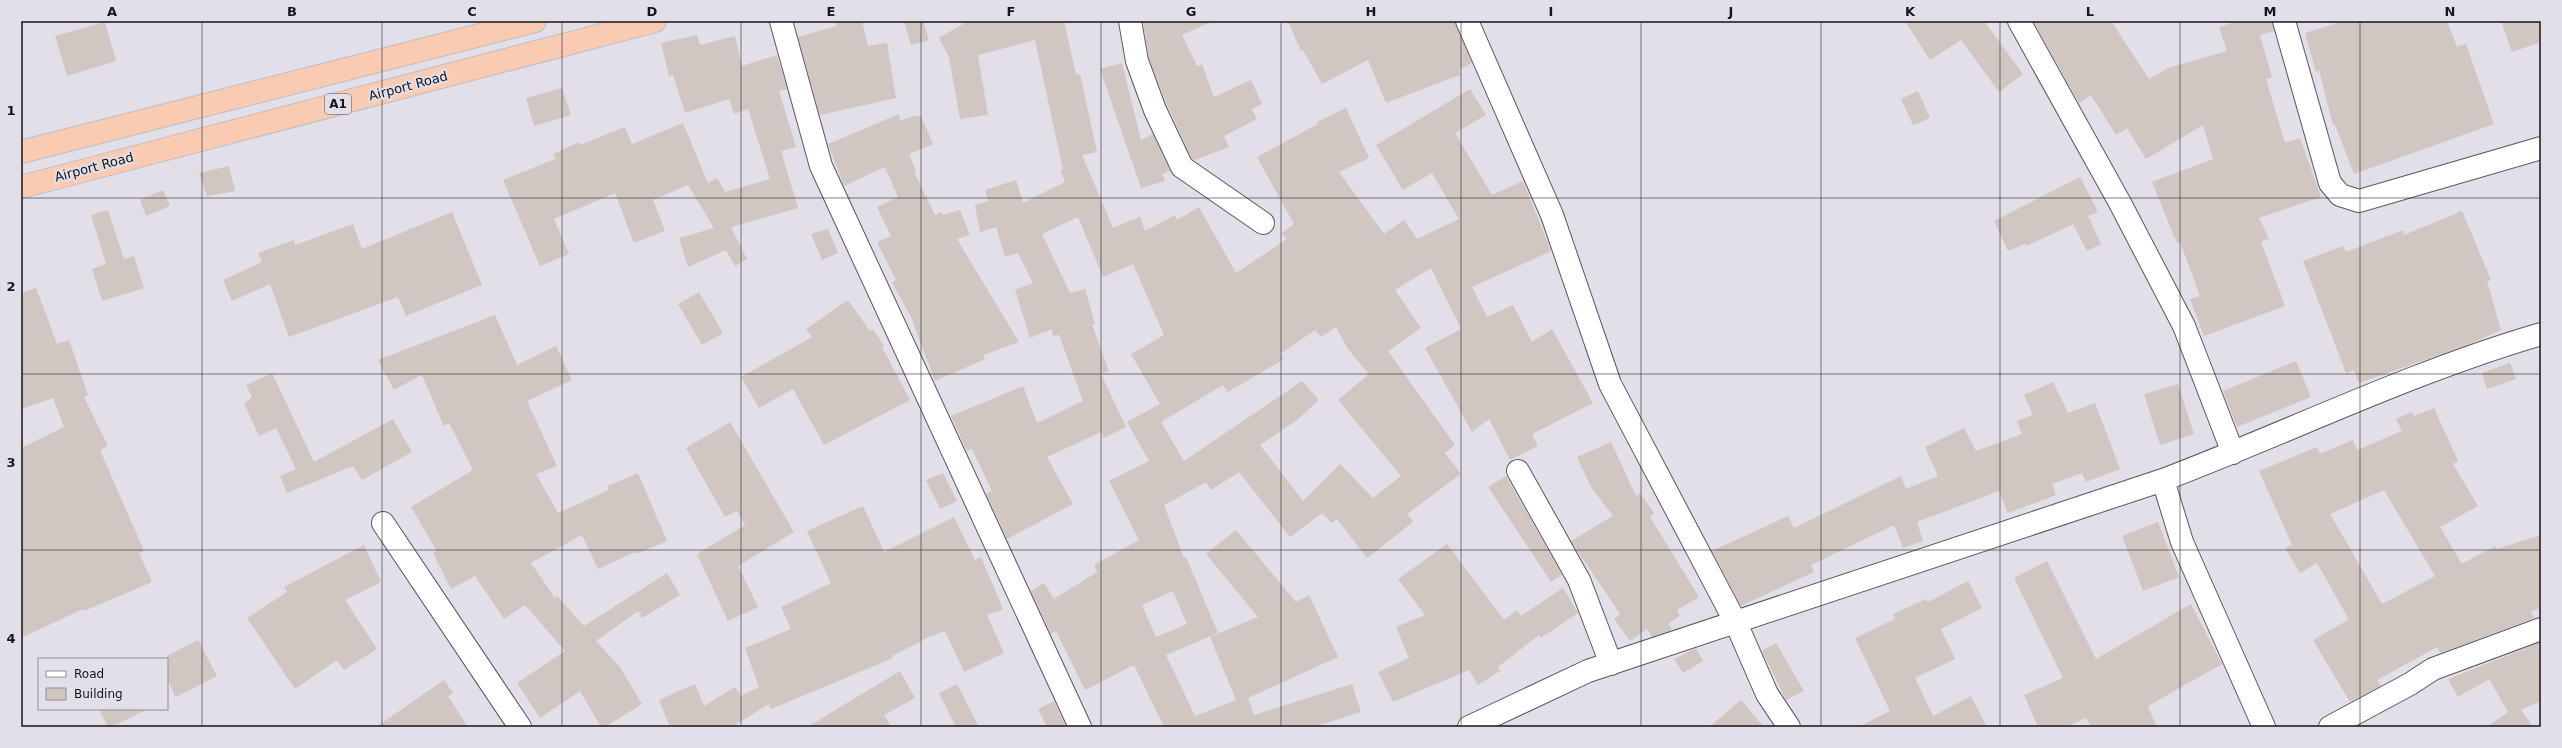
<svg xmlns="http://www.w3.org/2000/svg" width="2562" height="748" font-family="'DejaVu Sans',sans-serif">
  <rect width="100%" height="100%" fill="#e2dfe8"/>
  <path fill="#d0c6c2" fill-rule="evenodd" d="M836,21H862L868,46L887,43L896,98L820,115L798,37L837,26Z
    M904,21H923L929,40L911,45Z
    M968,21H1064L1076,75L1080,74L1097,152L1082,155L1113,228L1140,217L1145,231L1175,215L1177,220L1199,207L1236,273L1287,239L1282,233L1294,224L1257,157L1318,124L1317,122L1346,108L1369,158L1339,172L1384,234L1404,220L1417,239L1459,219L1432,173L1403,190L1376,145L1470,89L1486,115L1455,133L1492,195L1523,181L1551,251L1472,287L1487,317L1513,305L1532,342L1552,329L1593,403L1532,434L1538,446L1510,460L1489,419L1472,432L1425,348L1461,329L1431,268L1395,290L1421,328L1388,351L1455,445L1445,453L1461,474L1407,514L1413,522L1367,558L1337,519L1332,523L1322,513L1290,537L1239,472L1211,490L1206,482L1165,505L1163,502L1184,558L1186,557L1218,633L1166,655L1195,716L1236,700L1210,637L1258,617L1206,554L1236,530L1296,602L1309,595L1338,657L1248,698L1254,715L1352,684L1361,712L1313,727H1164L1134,665L1085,690L1056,631L1051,634L1031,591L1044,583L1054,599L1097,572L1094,565L1139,540L1109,481L1149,461L1127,422L1160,404L1131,354L1164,335L1133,264L1103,277L1078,217L1042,234L1070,293L1085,289L1095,324L1092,325L1109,371L1101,374L1126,427L1104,438L1101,432L1047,457L1073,504L1007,539L986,494L992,491L972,449L967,451L951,416L1023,386L1037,423L1083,401L1059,335L1053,336L1052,329L1030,338L1015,290L1033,283L1018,253L1005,257L996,227L980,232L975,205L988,201L985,190L1016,180L1023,203L1065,182L1060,171L1063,170L1035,40L978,55L988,115L960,119L949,57L939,38ZM1336,327L1348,349L1369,374L1338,400L1401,476L1373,498L1340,464L1303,501L1260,445L1297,420L1319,400L1302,381L1184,461L1161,422L1223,385L1228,392L1284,359L1280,354L1315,330L1321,337ZM1173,591L1187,624L1156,637L1142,605Z
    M1143,21H1213L1182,35L1197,66L1202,65L1214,97L1251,80L1262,104L1252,109L1257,119L1224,136L1229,147L1195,160L1192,159L1167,105L1149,58Z
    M1288,21H1455L1472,63L1459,70L1462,74L1386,103L1368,60L1322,84L1303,50L1301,51Z
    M1905,21H1984L2023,74L1999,92L1961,40L1930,60Z
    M2033,21H2111L2149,79L2168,68L2227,51L2219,27L2238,21H2272L2274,31L2260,35L2272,77L2266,79L2285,143L2300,138L2321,197L2259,218L2269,239L2261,242L2285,306L2204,336L2190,299L2200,296L2180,242L2177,243L2152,182L2213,159L2203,125L2146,159L2127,128L2116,135L2091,95L2079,103Z
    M2344,21H2447L2457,47L2466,44L2494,124L2354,174L2335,125H2333L2319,70L2316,72L2305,33Z
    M2501,21H2541V42L2512,52Z
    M105,22L116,61L67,76L55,36Z
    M697,35L700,45L735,36L742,66L777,55L787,89L779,91L796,147L781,151L798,208L731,227L747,259L735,266L726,250L688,267L679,238L714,228L688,185L653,200L665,231L634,243L615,193L554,219L569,254L540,266L503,180L555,159L553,154L579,142L580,145L625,127L632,144L683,123L708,183L717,178L725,192L770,179L748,109L734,114L729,99L685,113L673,75L669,76L661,43Z
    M1122,63L1141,140L1153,134L1170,171L1162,174L1165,181L1141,188L1100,69Z
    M562,88L571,115L534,126L526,98Z
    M1918,91L1930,118L1913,125L1901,99Z
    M899,114L900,121L914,116H921L933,144L909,154L916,171L914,172L935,215L941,212L942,215L960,210L970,235L957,239L1019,342L983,355L985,359L935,381L911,317L892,282L896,280L877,242L891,236L877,207L898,197L885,167L844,186L828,144Z
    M229,166L235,191L207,196L199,173Z
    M2080,177L2098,212L2088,216L2101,244L2087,251L2073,224L2027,246L2025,244L2008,251L1994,221Z
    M163,190L170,206L146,216L140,200Z
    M108,210L124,259L134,256L144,288L102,301L92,269L106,264L91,215Z
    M2462,211L2491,280L2487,281L2501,330L2470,344L2359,383L2354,370L2346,373L2303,261L2343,246L2346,252L2403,230L2404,235Z
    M452,212L482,285L406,316L398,297L289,337L270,284L232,301L223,280L262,262L258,253L294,240L295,245L353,224L362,249Z
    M828,229L838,253L822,260L811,234Z
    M36,288L57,344L69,340L88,395L84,397L108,446L100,450L144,551L139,553L152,582L84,611L83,609L21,638V448L64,427L53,398L21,409V293Z
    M699,292L723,333L702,345L678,304Z
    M848,300L870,331L873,329L884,346L882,347L910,400L824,445L793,389L759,408L741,377L812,337L806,329Z
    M495,315L517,365L556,346L572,380L527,401L557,466L536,474L558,513L609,490L607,486L638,473L667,541L636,554L635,552L598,569L582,535L531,563L555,598L557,596L584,626L667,573L680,595L642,618L638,611L596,641L620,667L642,704L605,727H601L580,691L540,718L517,683L565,651L525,605L504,619L475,576L451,589L433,553L437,551L411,507L473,470L449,423L444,426L422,375L394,390L378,360Z
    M2296,361L2311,397L2237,427L2223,391Z
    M2510,363L2516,379L2487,389L2482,373Z
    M272,373L314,462L393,419L412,452L362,480L353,466L287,493L280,476L296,469L276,428L259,436L244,404L252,397L246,385Z
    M2053,382L2068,413L2095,403L2120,469L2086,482L2082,473L2052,484L2056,495L2008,513L1999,491L1917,522L1923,541L1903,548L1894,525L1811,565L1814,572L1741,606L1712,551L1788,516L1794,528L1901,476L1906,489L1938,476L1925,447L1964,428L1976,451L2022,434L2017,421L2033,415L2024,395Z
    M2178,384L2194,434L2160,445L2144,394Z
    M2434,408L2458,461L2453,464L2478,506L2440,527L2462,564L2495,546L2497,549L2541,535V607L2531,612L2534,618L2441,653L2437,647L2377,680L2381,686L2350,702L2313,640L2348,620L2347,616L2317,563L2300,573L2285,548L2292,545L2259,471L2317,447L2320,454L2353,440L2357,450L2402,431L2396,419L2412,412L2414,416ZM2384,490L2435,576L2382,604L2330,514Z
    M730,422L794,532L738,566L758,607L728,621L697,554L745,525L737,511L725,517L686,448Z
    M1611,442L1636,496L1640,493L1654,513L1650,517L1699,597L1677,610L1680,616L1668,624L1672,629L1670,631L1652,637L1647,629L1630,641L1614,619L1620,614L1571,541L1613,516L1591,487L1577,457Z
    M943,473L957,501L940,509L926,480Z
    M1506,476L1562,575L1551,582L1488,487Z
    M863,506L884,552L954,517L975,560L981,557L1003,609L987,615L1004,653L964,672L945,631L931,636L892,656L893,658L771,709L769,704L732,727H670L659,700L695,684L704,706L735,687L741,696L759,687L745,648L791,629L781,607L831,583L807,531Z
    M2158,522L2179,577L2143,591L2122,536Z
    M1447,544L1504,620L1517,610L1521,616L1563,588L1578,613L1541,638L1539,635L1498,667L1500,671L1478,685L1469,670L1393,702L1378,672L1409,658L1396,627L1425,615L1398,579Z
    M364,545L381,582L345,600L377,649L344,670L337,660L295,689L247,618L287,592L284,587Z
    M2047,561L2096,659L2191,604L2222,664L2148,706L2157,727H2091L2086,718L2066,727H2038L2024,695L2063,678L2014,578Z
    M1968,581L1982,608L1941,629L1955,659L1915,678L1933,716L1971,696L1987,727H1858L1890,711L1855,638L1895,619L1893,614L1926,599L1928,602Z
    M198,640L217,676L176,697L167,679V656Z
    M2541,642V701L2521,710L2533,727H2487L2508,712L2489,679L2458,697L2448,679Z
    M1776,643L1804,691L1786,700L1762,651Z
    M1696,648L1703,661L1683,673L1674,659Z
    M900,671L915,698L884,715L891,727H807Z
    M444,680L453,693L448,696L468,727H376Z
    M957,684L979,727H956L939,693Z
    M1741,700L1764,727H1709Z
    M1054,701L1066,727H1047L1038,709Z
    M99,709H148L111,727H108Z"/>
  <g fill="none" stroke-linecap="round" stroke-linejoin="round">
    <defs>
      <path id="minor" d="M781,21L821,166L1080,727
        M1130,21L1137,61L1155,110L1182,167L1263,223
        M1467,21L1552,215L1610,384L1736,623L1767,694L1789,727
        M2019,21L2120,203L2184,326L2233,453
        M2284,21L2330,183L2340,195L2359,201L2541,148
        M1518,471L1579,580L1611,664
        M2163,480L2182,542L2264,727
        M383,523L520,727
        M1469,727L1588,671L2163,480C2289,432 2411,372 2541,334
        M2330,727L2410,684L2433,669L2541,629"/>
      <path id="highway" d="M21,152L535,21
        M21,187L655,21"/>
    </defs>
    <use href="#minor" stroke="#59565e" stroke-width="24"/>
    <use href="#highway" stroke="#bebdbe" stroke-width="24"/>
    <use href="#minor" stroke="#fff" stroke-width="22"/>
    <use href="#highway" stroke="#f9cbb3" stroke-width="22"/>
  </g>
  <path fill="none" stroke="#161518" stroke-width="1" stroke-opacity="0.55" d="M202,21V727M382,21V727M562,21V727M741,21V727M921,21V727M1101,21V727M1281,21V727M1461,21V727M1641,21V727M1821,21V727M2000,21V727M2180,21V727M2360,21V727M21,198H2541M21,374H2541M21,550H2541"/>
  <g text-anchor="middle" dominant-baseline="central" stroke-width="4" stroke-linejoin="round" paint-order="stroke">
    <rect fill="#e2dfe8" stroke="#535256" stroke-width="1" x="325" y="94" width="26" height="20" rx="3"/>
    <g font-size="12" font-weight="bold" fill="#161518">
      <text x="338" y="104">A1</text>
    </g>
    <g font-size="13" fill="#161518" stroke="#e2dfe8">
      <text transform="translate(408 86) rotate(-15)">Airport Road</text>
      <text transform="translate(94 167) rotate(-15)">Airport Road</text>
    </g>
  </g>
  <rect width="2562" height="748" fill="none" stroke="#e2dfe8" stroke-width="44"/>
  <rect x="38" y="658" width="130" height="52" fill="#e2dfe8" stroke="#908e95"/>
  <rect x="46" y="671" width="20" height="6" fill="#ffffff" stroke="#908e95"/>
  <text x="74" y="678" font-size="12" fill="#161518">Road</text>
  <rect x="46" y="688" width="20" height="12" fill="#d0c6c2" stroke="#908e95"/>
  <text x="74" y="698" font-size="12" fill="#161518">Building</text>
  <rect x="22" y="22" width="2518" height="704" fill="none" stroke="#161518" stroke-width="1.5"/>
  <g font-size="13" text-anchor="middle" font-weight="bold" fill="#161518">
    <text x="112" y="16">A</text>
    <text x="292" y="16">B</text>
    <text x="472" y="16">C</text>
    <text x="652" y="16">D</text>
    <text x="831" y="16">E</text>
    <text x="1011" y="16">F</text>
    <text x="1191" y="16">G</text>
    <text x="1371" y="16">H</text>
    <text x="1551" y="16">I</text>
    <text x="1731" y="16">J</text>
    <text x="1910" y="16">K</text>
    <text x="2090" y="16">L</text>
    <text x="2270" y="16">M</text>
    <text x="2450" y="16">N</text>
    <text x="11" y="115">1</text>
    <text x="11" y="291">2</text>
    <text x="11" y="467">3</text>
    <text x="11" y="643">4</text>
  </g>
</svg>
